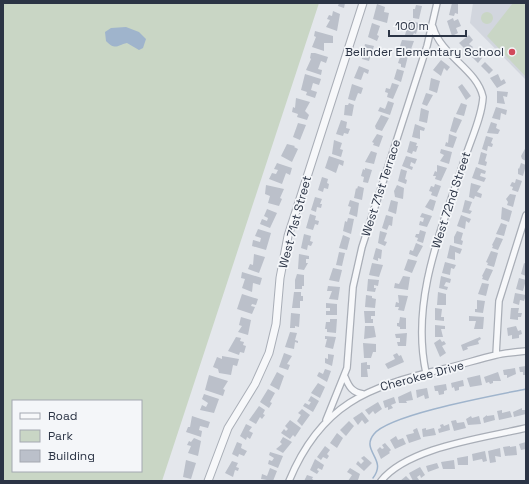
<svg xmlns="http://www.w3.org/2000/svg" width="529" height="484" font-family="'Space Grotesk',sans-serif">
  <rect width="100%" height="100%" fill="#e4e7ec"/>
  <path fill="#d2d6de" d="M473,3H526V80L470,23Z"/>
  <path fill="#c9d6c5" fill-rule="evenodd" d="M3,3H319L162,481H3ZM13,401H141V471H13Z
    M513,3H526V77L487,36Z
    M481 18a6 6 0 1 1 12 0a6 6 0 1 1-12 0Z"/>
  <path fill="#9fb4cc" d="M126,27L139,32L146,39L143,48L139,50L127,43C117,45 116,51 106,41L105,32L111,28Z"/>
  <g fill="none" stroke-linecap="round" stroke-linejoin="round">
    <path stroke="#9fb4cc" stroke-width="1.5" d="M373,478C388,459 360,451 374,434C390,414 497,395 526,389"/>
  </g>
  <path fill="#bbc0ca" d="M339,3H345L344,8L338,6Z
    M452,3L458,4V14L455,13L454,16L449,15Z
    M377,4L385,7L384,12L389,13L387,23L373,19Z
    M416,5L422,6L419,19L413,18V9H415Z
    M333,11L340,14L337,31L326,27L330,20L327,19L329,15L332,16Z
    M453,18L454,21L458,19L461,26L456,28L458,33L452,36L447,21Z
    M409,20L419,23L416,34L414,33L412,37L405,35L407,28H409Z
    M372,23L380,26L377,35L379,36L377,41L368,37Z
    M315,31L333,36V43H324V51L312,47L316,37L314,36Z
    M469,35L473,40L469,44L473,47L468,52L459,43Z
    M402,40L414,41L410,52L405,51L406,48L400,46Z
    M365,44L374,46L369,61L362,59Z
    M476,48L482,58L478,63L469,54Z
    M311,53H315L328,57L326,63L321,61L318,69L322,70L321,75L306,70L311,59L310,58Z
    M401,54L408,56L405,68L401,67V64L398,63Z
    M441,60L450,67L447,71L444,68L441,76L433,70Z
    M485,62L493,70L489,74L481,66Z
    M359,66L369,70L368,74L364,72L361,80L354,78Z
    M397,69L404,71L401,82L394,79Z
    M305,74L321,79L319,85L313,83L311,90L317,92L315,98L306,95L307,92L301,90Z
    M498,74L501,81L504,79L506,83L497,88L490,78Z
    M431,78L440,81L437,93L429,90Z
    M392,83L399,85L393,99L387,97L388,93L385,92L386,88L390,89Z
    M352,84L363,88L361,94L358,93L355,101L348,99Z
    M462,84L471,96L466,100L458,87Z
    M497,91L508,92L507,97L503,96L505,104L497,103Z
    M426,93L433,95L427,106L422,104Z
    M296,98L310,102L305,111L309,115L307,120L297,117L298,114L292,112L293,107L295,108Z
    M388,101L394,103L390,115L378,111L380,107L385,109Z
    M349,103L354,105L352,116L344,115L345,105H348Z
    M461,103L467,105L464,116L456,114Z
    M496,107L507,110L506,115L501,113L500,120L492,118Z
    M421,108L429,111L427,123L419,121Z
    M381,115L389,118L382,131L376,129L375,126Z
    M454,117L462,120L456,133L450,131Z
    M341,120L347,122L346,128L350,129L348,134L344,133L343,136L336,134Z
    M491,122L497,124L496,128L500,130L498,134L487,133Z
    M298,123L306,125L300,140L293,137Z
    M415,124L425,128L424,131L420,130V139L412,137Z
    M377,134L383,136L379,147L373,145L374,143L372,142Z
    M449,134L457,137L453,148L445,146L446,142L448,143Z
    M486,136L493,138L491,143L493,144L492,147L488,146L487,151L482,149Z
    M334,140L342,143L340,149L343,150L341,157L332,154Z
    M410,141L417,143L416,146H418L416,152L413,151L412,154L407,152Z
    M287,144L295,146L294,147L298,149L292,162L281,156Z
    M526,147V161L522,159L521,156Z
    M441,149L452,152L449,164L440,161L444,155L440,153Z
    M371,151L377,153L374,164L365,162Z
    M481,152L487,154L485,161L487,162L486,166L478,164Z
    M329,156L344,161L343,166L339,164L336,173L325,168Z
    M406,156L417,159L415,164L411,162L410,166L413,167L412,170L402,166Z
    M277,163L292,168L290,175L286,173L282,184L269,179L272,173L276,174L278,170L274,169Z
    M521,163L526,165L523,176L518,174V168L519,169Z
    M437,165L447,168L441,181L435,179L436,176H433L435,171L437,172Z
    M476,167L486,171L485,174L481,173L480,176L486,178L484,182L472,178Z
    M365,168L372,170L368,183L363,182L364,177L361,176L363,169L365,170Z
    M401,169L407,171L405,179L407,180L406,184L398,181Z
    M322,177L328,179L327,183L329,184L328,189L324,188L323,192L318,190Z
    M516,179L522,181L518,192L512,190L513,187L510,186L512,182L515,183Z
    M471,183L481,186L477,192L482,194L481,198L475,196L474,199L469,197Z
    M435,184L441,186L437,197L431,195L432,192L429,191L431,186L434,187Z
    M266,185L284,189L280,198L282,199L279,206L268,203L270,196L265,194Z
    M397,185L404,188L403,199L395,197L394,191Z
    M358,186L364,188L362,200L354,198L356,188L357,189Z
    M510,194L516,195L513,207L507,205L508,202L506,199Z
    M315,197L322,199L320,204H322L321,208L317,207L316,212L311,210Z
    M430,199L436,201L433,211L425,207Z
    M350,200L359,203L357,217L349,214L351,207L348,206Z
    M391,200L398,202L396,214L388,211Z
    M465,200L472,202L469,210L472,211L470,214L462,212Z
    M502,207L512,211L509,222L501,219Z
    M267,209L277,213L270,228L260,224L262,219L267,221L268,218L264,216Z
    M422,213L432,216L427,227L419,225L420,221L423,222L424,218L420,217Z
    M310,214L316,216L315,220L319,221L318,225L315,224L313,230L306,228Z
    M386,215L393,217L392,226L389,225L387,230L382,228Z
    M461,215L471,219L469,223L466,221L465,229L457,226Z
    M348,218L354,219L351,234L343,231L345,221L347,222Z
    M501,223L507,225L504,236L496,234Z
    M258,229L271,233L266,250L252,246L253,240L260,242L261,238L255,236Z
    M420,230L426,232L423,243L417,241L418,238L415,237L416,234H419Z
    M380,231L387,233L384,241L387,242L385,246L378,243Z
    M457,231L463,233L461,240L463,241L462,245L454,243V237Z
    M304,234L311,236L310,241L313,242L311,246L308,245L307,250L301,248Z
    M343,235L350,238L347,250L339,248Z
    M496,237L503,239L498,250L492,248L493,246L492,245Z
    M416,243L423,246L417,257L409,254L410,250L413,251Z
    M450,245L462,249L460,254L455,252V260L447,258Z
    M376,248L382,250L381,259L378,258V261L373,259Z
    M491,251L498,253L494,267L487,265L488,263L486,262Z
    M339,252L345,253L342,266L336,265Z
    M254,254L265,257L259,273L248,269L250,264L253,265Z
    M299,254L309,256V259H306V263H308L304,270L298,269Z
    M408,259L417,261L412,273L404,270Z
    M445,262L456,265L454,269L451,268L450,275L442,273Z
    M372,263L383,265L379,277L369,275Z
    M524,263L526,264V276L521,274Z
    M333,268L342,270L339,282L329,280Z
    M486,268L493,270L488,281L482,279L483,277L482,276Z
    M242,272L262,278L260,285L253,283L252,292L242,288L245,279L241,278Z
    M297,274L304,275V286H302V289H295V280Z
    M403,276L410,277L408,290L394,288L395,283L399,284Z
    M441,276L451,279L450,283L446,282L444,286L448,287L447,290L439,288Z
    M519,278L526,280L523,291L516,289Z
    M368,279L379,280L378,286L374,285V288H376L375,292L367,291Z
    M482,283L489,284L486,296L478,294Z
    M328,286L340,287L338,300L329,299L332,291H327Z
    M294,292H301V296H303V301H300V308H292Z
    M438,292L446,294V305H437Z
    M515,293L526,295L524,301L520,300L519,305L513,303Z
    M242,294L258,299L256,305L252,304L251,306L255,307L252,314L237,309Z
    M366,295L372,296V298L376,299L375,308L365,307Z
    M398,295L408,296L404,311L398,310L399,307H395L396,302L399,303Z
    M477,300L485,301L483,313L475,312V309H477Z
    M326,303L337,304V315H326V311H330V308H326Z
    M435,308L442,309L441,317H444V321L435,320Z
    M511,308H519L518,313H522L521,317H518V320L510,319Z
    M364,311H375V316H371V319H373V323H365Z
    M291,313L300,314L299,327L295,326V328H290Z
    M469,316L484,317L483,329H474L476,321H469Z
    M241,317L251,320L248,335L238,332L242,326L239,325Z
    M400,317L406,318V329H400V327L397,326V323H399Z
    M330,319H337L336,333L327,332V329H325L326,322H330Z
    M435,325L445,326V329H441L443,337H435Z
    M365,326H374L376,337L364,339Z
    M516,326L518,331L521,330L522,334L519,335V338L512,339V335L508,336L507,328Z
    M290,332L297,333L295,340L298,341V343L295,342L294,349L285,347Z
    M407,333L406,346H398L397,342H400V338H396L395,334Z
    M325,336L336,337L333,349L325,347L327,339H325Z
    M236,337L241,338L240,341L244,342L243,345L246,346L244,353L240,352L239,355L228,351Z
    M480,337L481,339L478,341L479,344L467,347L468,349L463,351L461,345Z
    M440,339L442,342L444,341L446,344L442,346L446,353L440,357L434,343Z
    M363,343L376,344V352H373L371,358H364Z
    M284,353L292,356L287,364L290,365L288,370L279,367Z
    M397,353L399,356L401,355L404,362L388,369L385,364L395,359L393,355Z
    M328,354L334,355L332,366L325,363V358L328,359Z
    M222,356L239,359L237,366L233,365L231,375L219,373L218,369L213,367L217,357L222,359Z
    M367,362V365H370V369H367L368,377H361V363Z
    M526,366V375H523V372H520L519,367Z
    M515,368L516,374L507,378V375H504L503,370Z
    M325,369L331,371L327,382L317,376L319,372L323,374Z
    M277,372L284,376L279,390L270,385Z
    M498,372L501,381H493V383L490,384L489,382L486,383L484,377Z
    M209,375L228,381L223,389L225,390L223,396L205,390Z
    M480,375L482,385L470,387L467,378Z
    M463,380L464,386L459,387V390L455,391L454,387L452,388L451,383Z
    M318,383L325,387L320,398L311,393Z
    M446,384L447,390L444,391V394L439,395L438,391H435L434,386Z
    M427,388L429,398L425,399L424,395L417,398L416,390Z
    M268,389L275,393L270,402L272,403L269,408L260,402Z
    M411,391L413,400L406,401L407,403H399L398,397Z
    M204,394L219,399L214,413L200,410L202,405L206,407L208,403L202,399Z
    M311,396L319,401L313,412L303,406L305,403L309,405L311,402L308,401Z
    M394,397L396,403L391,405L393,408L388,410V407L385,408L383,401Z
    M378,402L382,409L375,414L373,411L369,415L365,410Z
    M259,406L265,410L263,414L265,415L262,419L260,417L256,424L249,420Z
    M522,408V410H525L526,414L514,417L513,412Z
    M302,409L310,415L302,426L297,421L301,415L298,413Z
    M502,410V413L510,411L512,417L499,420L497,411Z
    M362,412L369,421L365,424L362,420L358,425L353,418Z
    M487,415V416L494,415L495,420L484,423L483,418Z
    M192,416L210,422L208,428L200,426L199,430L202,431L201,437L186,432L188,427H190Z
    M471,416L472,418L479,416L481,424L468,425L466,419Z
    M290,420L301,428L295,437L293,435L290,439L281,433L284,429L286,431L288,429L285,426Z
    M456,420L457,423L464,422L466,428L454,431L451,421Z
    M349,421L354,426L346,436L340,430Z
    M246,424L252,427L249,431L253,433L250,439L247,437L246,440L240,436Z
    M443,424L444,426L449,424L450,430L439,433L438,429L441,428L440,425Z
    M417,428L421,439L409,443L406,435L414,433L413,430Z
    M426,428V430L434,428L436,435L423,437L422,429Z
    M337,433L343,438L337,448L330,443Z
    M396,436L398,440L403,438L406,444L395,449L390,440Z
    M283,437L292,442L283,453L276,449L282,444L280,442Z
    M194,438L201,441L198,456L188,453L191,446L187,445L189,441L191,442Z
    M237,442L242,444L241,448L247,451L244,456L239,454L238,457L232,454Z
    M526,442V449L521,450L519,444Z
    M385,443L391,450L389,452L390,453L381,459L377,450L380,447L382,449L384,448L382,445Z
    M325,446L330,450L327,454L329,456L327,459L323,457L321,460L317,457Z
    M510,446V447L516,446L517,455L505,456L503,447Z
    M500,448L501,457L495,456L496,462L490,463L488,451Z
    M485,451L487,461L483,462L482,459L473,461L472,454Z
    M270,452L283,456L278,468L268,464L269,460L272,461L274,458L269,455Z
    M364,456L372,463L364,471L356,464L358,461L361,464L364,461L361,458Z
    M468,456V465H458L457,458Z
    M315,459L324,465L322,470L318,468L317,470L319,471L317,474L310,470Z
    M186,460L196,463L191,479L183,477Z
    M454,460L455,469H443L441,462Z
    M232,461L238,463L236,467L239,468L238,471L235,470L233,477L225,473Z
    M437,463L439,468L428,472L426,466Z
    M420,467L425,475L421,478L420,475L417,477L419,480L413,481L409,473Z
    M270,468L277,471L273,481L261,479L262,474L267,476Z
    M350,468L360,474L358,480L360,481H348L352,475L347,472Z
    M307,475L313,477L312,479L315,481H304Z
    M406,476L411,481H400Z"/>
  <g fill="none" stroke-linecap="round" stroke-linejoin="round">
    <defs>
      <path id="minor" d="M496,355L499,301L526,215
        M426,373C410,298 443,226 466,155C472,137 482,116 483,97C477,69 441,56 433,27
        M345,377C349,387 352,392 363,394
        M326,420L347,368L353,287L362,247L427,46L437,3
        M289,481C321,404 367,387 443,369C461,365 478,359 496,355C505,353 516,352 526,351
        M381,481C408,447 484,438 526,428"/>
      <path id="tertiary" d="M208,481L228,428L255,384L269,353L276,324L280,278L288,236L363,3"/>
    </defs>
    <use href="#minor" stroke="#a9aeb7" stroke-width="8"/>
    <use href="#tertiary" stroke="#a9aeb7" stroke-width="9"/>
    <use href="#minor" stroke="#f7f8fa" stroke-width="5.5"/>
    <use href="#tertiary" stroke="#f7f8fa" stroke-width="7"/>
  </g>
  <circle fill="#d1495b" stroke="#f4f6f9" stroke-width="1.5" cx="512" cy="52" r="4"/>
  <g text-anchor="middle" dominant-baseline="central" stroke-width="3.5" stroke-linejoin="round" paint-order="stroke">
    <g font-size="12" fill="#2b3445" stroke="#f4f6f9" text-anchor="end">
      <text x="504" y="52">Belinder Elementary School</text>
    </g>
    <g font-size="12" fill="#2b3445" stroke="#f4f6f9">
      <text transform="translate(381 188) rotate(-72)">West 71st Terrace</text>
      <text transform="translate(451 200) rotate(-72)">West 72nd Street</text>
      <text transform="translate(295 222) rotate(-75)">West 71st Street</text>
      <text transform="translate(422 376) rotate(-15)">Cherokee Drive</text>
    </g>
  </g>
  <rect width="529" height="484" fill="none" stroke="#2b3445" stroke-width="8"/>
  <rect x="12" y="400" width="130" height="72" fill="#f4f6f9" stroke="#a4a8b1"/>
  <rect x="20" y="413" width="20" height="6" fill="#f7f8fa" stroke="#a4a8b1"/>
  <text x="48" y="420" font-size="12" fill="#2b3445">Road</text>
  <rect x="20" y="430" width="20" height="12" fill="#c9d6c5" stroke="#a4a8b1"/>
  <text x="48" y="440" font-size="12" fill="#2b3445">Park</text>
  <rect x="20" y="450" width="20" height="12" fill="#bbc0ca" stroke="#a4a8b1"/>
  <text x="48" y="460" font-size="12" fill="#2b3445">Building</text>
  <path d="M389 30v6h77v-6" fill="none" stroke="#2b3445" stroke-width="2"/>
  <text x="395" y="30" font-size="12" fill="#2b3445" stroke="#f4f6f9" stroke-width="3" paint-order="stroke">100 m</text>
</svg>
